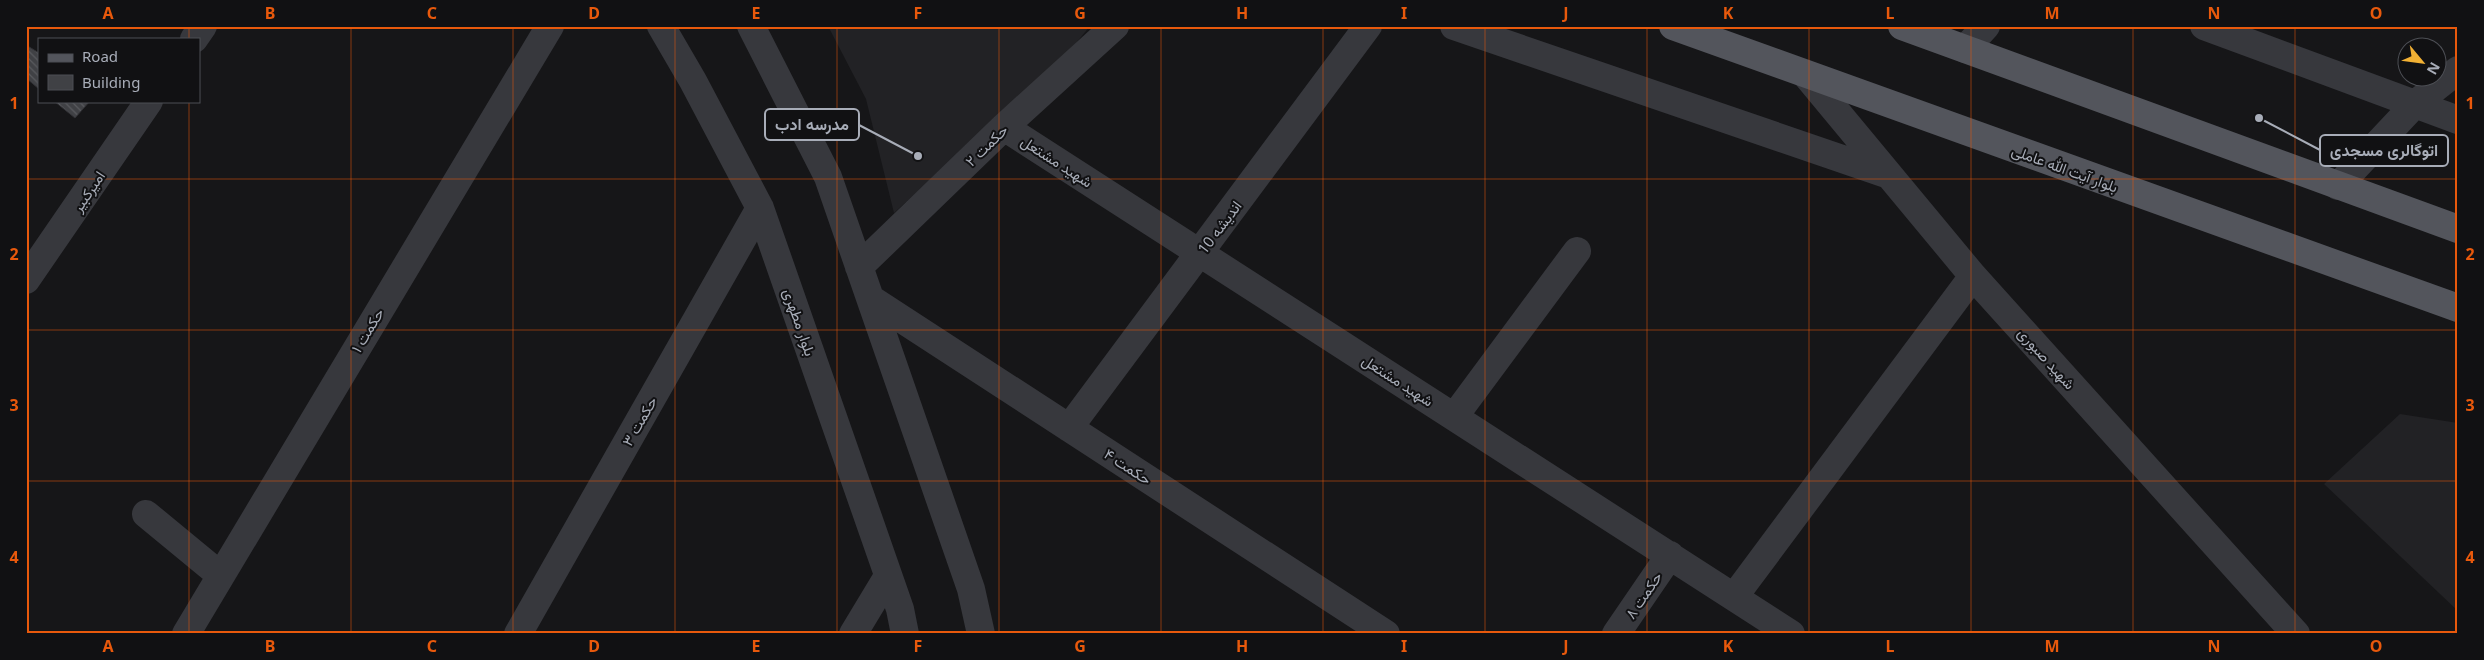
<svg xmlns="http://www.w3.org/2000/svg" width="2484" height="660" font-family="'Noto Sans',Vazirmatn,sans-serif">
  <defs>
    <pattern id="building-back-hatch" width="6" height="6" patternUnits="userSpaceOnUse" patternTransform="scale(1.25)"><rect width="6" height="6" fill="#404145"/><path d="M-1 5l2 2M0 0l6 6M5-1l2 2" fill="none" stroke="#595a5e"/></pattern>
  </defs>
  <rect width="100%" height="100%" fill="#161618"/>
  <path fill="#222225" d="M828,26H1090L1063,59L894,213L866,99Z
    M2400,414L2458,423V611L2324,484Z"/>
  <path fill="url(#building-back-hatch)" stroke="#303034" d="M26,45L39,53V89L26,78Z
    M54,101H90L75,118Z"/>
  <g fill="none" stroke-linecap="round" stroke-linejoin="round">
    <path stroke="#37383d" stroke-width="28" d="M661,26L693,81L760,208L900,609L905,634
      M751,26L828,177L971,589L981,634
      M1454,26L1889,175
      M2204,26L2458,120
      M194,39L203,26
      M1965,49L1986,26
      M1807,76L1973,276L2296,634
      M1004,127L1791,634
      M2338,186L2415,104L2458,70
      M859,267L1004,127L1115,26
      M26,280L149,101
      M871,299L1386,634
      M1454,417L1577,251
      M1069,428L1368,26
      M146,514L220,575
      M1734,597L1973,276
      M186,634L550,26
      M518,634L760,208
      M853,634L888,576
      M1616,634L1670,555"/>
    <path stroke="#53555c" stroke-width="28" d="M1673,26L2458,308
      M1902,26L2458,229"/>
  </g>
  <path fill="none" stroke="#e8590c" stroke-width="1" stroke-opacity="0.55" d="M189,26V39M351,26V634M513,26V634M675,26V634M837,26V634M999,26V634M1161,26V634M1323,26V634M1485,26V634M1647,26V634M1809,26V634M1971,26V634M2133,26V634M2295,26V634M189,101V634M26,179H2458M26,330H2458M26,481H2458"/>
  <g text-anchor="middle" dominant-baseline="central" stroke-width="4" stroke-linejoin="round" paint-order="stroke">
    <g font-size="15" fill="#a8adb8" stroke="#111113">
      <text transform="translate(986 145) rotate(-44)">حکمت ۲</text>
      <text transform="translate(1057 161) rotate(33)">شهید مشتعل</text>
      <text transform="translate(2065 168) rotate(20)">بلوار آیت‌ الله عاملی</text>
      <text transform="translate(88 191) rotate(-56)">امیرکبیر</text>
      <text transform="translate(1219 227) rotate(-53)">اندیشه 10</text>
      <text transform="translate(800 322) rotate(71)">بلوار مطهری</text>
      <text transform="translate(367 330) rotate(-59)">حکمت ۱</text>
      <text transform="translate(2047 358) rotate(48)">شهید صبوری</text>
      <text transform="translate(1398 380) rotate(33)">شهید مشتعل</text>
      <text transform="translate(639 421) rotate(-60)">حکمت ۳</text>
      <text transform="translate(1128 466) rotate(33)">حکمت ۴</text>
      <text transform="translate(1643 595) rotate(-56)">حکمت ۸</text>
    </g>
  </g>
  <path fill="none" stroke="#a8adb8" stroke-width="2" d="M918 156L859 125M2259 118L2320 150"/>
  <g fill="#a8adb8" stroke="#111113" stroke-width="2">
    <circle cx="918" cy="156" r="5"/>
    <circle cx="2259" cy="118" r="5"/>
  </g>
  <g fill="#111113" stroke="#a8adb8" stroke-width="2">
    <rect x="765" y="109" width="94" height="31" rx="5"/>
    <rect x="2320" y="135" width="128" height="31" rx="5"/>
  </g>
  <g font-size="16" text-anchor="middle" font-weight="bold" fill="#a8adb8">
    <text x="812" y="130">مدرسه ادب</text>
    <text x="2384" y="156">اتوگالری مسجدی</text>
  </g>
  <rect width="2484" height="660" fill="none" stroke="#111113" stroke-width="55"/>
  <rect x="38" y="38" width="162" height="65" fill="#111113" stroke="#4d4f55"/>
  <rect x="48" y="54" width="25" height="8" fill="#53555c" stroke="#4d4f55"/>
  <text x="82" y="62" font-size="15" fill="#a8adb8">Road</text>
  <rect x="48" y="75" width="25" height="15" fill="#404145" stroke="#4d4f55"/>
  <text x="82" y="88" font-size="15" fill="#a8adb8">Building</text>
  <g transform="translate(2422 62) rotate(119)"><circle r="24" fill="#111113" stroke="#4d4f55"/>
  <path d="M0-4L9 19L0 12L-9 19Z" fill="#f2b134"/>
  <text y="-8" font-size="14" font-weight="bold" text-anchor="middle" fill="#a8adb8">N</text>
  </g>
  <rect x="28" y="28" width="2428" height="604" fill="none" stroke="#e8590c" stroke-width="2"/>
  <g font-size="16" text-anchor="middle" font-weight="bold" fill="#e8590c">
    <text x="108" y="19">A</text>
    <text x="270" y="19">B</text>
    <text x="432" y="19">C</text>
    <text x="594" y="19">D</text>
    <text x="756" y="19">E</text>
    <text x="918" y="19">F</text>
    <text x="1080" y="19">G</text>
    <text x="1242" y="19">H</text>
    <text x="1404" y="19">I</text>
    <text x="1566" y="19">J</text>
    <text x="1728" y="19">K</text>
    <text x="1890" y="19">L</text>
    <text x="2052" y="19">M</text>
    <text x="2214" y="19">N</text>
    <text x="2376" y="19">O</text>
    <text x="14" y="109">1</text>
    <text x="2470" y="109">1</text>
    <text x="14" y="260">2</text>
    <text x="2470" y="260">2</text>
    <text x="14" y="411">3</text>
    <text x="2470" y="411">3</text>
    <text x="14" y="563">4</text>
    <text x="2470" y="563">4</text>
    <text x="108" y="652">A</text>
    <text x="270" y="652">B</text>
    <text x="432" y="652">C</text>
    <text x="594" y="652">D</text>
    <text x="756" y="652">E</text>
    <text x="918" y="652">F</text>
    <text x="1080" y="652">G</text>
    <text x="1242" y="652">H</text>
    <text x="1404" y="652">I</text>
    <text x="1566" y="652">J</text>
    <text x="1728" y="652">K</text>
    <text x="1890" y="652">L</text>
    <text x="2052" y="652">M</text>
    <text x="2214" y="652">N</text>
    <text x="2376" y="652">O</text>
  </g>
</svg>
